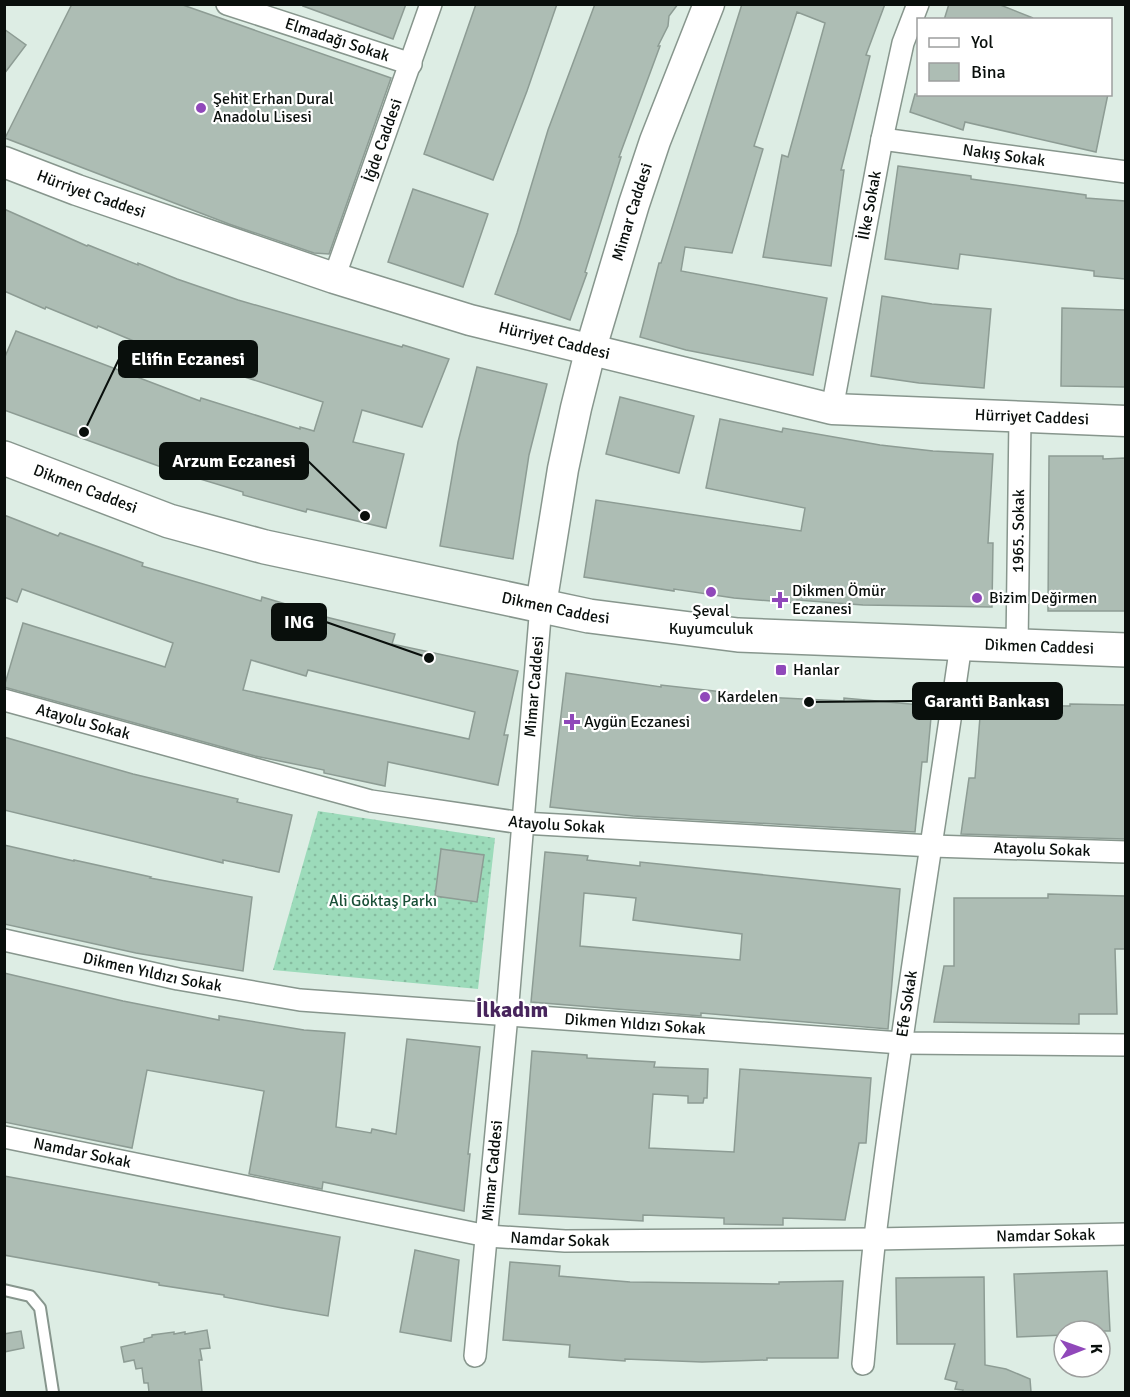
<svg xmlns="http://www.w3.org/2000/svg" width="1130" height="1397" font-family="Signika,sans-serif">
  <defs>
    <pattern id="grass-dots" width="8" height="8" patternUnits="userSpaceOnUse" patternTransform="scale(1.5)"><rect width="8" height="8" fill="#9cdbba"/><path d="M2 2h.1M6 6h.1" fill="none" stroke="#85bb9f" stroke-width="1.8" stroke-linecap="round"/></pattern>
  </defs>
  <rect width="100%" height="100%" fill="#ddede4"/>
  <path fill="url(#grass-dots)" d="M318,811L495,838L478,989L273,970Z"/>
  <path fill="#adbdb4" stroke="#8d9c94" stroke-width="1.5" fill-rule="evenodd" d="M72,4H180L391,78L329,254L314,253L229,224L5,138Z
    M304,4H406L393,39L303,6Z
    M476,4H557L527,91L493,180L424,154Z
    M595,4H678L669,16L668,26L658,46H660L619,157H621L585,272L587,273L570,320L495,294L517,233L548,130Z
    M742,4H885L866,55L870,56L841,170H844L831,266L763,257L782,155L788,157L825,23L797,12L754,146L763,149L732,253L685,247L681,271L827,298L813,375L686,350L640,337L659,263H661Z
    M949,4H998L1033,18L944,20Z
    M4,29L26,45L4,74Z
    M915,94H1108L1096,152L965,122L963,130L910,112Z
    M898,166L971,176V179L1086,195V198L1125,201V279L1094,276V271L960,254L958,269L885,259Z
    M413,189L488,214L463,287L388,262Z
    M4,209L87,246L88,245L138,265V263L177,279L238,300L402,347L403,345L449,359L422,427L362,410L353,442L404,454L386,528L307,509L306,512L243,495V492L164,468L4,410V359L16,331L200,401L201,398L300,429V427L314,431L323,402L204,364L202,367L167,355L98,326L97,328L46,307L45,309L4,291Z
    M882,296L932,304L991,309L984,388L919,383L871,376Z
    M1062,308L1125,310V387L1061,386Z
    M477,367L547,384L529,455L513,559L440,546L458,442Z
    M620,397L694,416L679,473L606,454Z
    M720,419L782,432L783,428L880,445L933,451L993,454L988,543H993L992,607L863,605L797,600V603L734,598L674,589V591L584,577L596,500L801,531L805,508L706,488Z
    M1049,456H1103V459L1125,458V611H1048Z
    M4,515L58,536L60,533L143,563L142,566L261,601L262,597L323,615L322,616L395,634L392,644L518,671L504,735H508L498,785L388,762L385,786L324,773V770L255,756L4,687L23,623L165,667L173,643L22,589L17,602L4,597ZM251,660L306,676L308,670L475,712L469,739L243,690Z
    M566,673L661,687V685L741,694V696L844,701V698L932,706L927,762H922L915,832L633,816L550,807Z
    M1070,704L1125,705V839L961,834L969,778H975L981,705L1070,706Z
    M4,737L133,774L238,799L237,802L292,815L279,872L223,860V863L4,810Z
    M4,845L74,861V860L151,877L150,878L252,897L243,971L136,953L4,924Z
    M441,849L484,855L477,902L435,896Z
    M545,852L588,856L587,860L640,866V862L900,889L888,1029L701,1013V1016L531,1002ZM584,893L636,898L633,920L742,934L740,960L580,946Z
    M1048,894L1125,896V949H1115L1117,1014H1079V1024L934,1022L944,966H954V898H1048Z
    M4,973L123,1001L219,1020V1016L304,1030L345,1033L336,1127L371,1133L372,1129L396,1134L407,1039L480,1047L468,1154H470L464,1211L323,1182L322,1189L249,1174L264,1091L147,1070L132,1148L4,1122Z
    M532,1051L587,1055V1058L655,1062L654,1067L708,1069L707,1098H704L703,1103H688V1096L653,1094L649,1148L734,1152L740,1069L871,1078L866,1143H859L845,1220L783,1218V1225L724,1224V1218L643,1215V1221L519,1214Z
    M4,1176L340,1237L328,1316L282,1308L224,1297V1295L159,1285V1283L4,1255Z
    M415,1250L459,1260L451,1341L400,1332Z
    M510,1262L560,1266L559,1276L630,1282L779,1284V1282L843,1281L838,1358H767V1360L702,1362L625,1359V1361L569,1357L570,1345L503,1340Z
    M1107,1271L1110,1331H1064V1335L1017,1337L1014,1274Z
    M984,1277L985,1365L1006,1369L1030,1379L1031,1392H962L963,1390L955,1389L957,1382L945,1379L955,1344H897L896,1278Z
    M207,1330L210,1348L200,1349L202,1360H199L202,1392H149L148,1383H144L142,1368L136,1369L134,1360L124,1362L121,1347L144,1342V1339L152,1337V1335L174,1332V1334L185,1332V1334Z
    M21,1331L24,1348L4,1352V1334Z"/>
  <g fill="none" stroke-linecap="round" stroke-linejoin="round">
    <defs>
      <path id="lane" d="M4,1290L30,1296L40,1308L53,1392"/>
      <g id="street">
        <path id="s1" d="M227,4L411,64"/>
        <path id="s2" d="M882,139L1126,172"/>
        <path id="s3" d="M334,278L431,4"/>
        <path id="s4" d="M832,409L882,139L903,43L918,4"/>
        <path id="s5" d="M1017,647L1020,417"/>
        <path id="s6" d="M4,700L371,801L522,823L932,846L1126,852"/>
        <path id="s7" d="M4,940L178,979L300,1000L901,1043L1126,1045"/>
        <path id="s8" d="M4,1137L487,1236L565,1241L875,1239L1126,1234"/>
        <path id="s9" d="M475,1356L507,1015L541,605"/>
        <path id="s10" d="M863,1364C867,1322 870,1279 875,1237C899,1039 933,842 961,644"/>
      </g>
      <g id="secondary">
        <path id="s11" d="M4,162L77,190L334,278L470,320L832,409L1126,421"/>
        <path id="s12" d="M541,605L563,469L576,408L591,348L634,204L655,141L709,4"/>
      </g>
      <g id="primary">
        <path id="s13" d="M4,458L169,521L265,547L589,616L738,635L1126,650"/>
      </g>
    </defs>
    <use href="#lane" stroke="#87968d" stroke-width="14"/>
    <use href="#street" stroke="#87968d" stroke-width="24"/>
    <use href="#secondary" stroke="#87968d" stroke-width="33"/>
    <use href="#primary" stroke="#87968d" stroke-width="36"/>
    <use href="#lane" stroke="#fff" stroke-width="10"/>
    <use href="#street" stroke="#fff" stroke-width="21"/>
    <use href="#secondary" stroke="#fff" stroke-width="30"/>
    <use href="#primary" stroke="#fff" stroke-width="33"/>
  </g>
  <g fill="#9048ba" stroke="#fff" stroke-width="2">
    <circle cx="201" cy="108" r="6"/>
    <circle cx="711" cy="592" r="6"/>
    <circle cx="977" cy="598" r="6"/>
    <path d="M777 591h6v6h6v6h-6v6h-6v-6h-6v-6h6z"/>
    <rect x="775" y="664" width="12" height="12" rx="3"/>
    <circle cx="705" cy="697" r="6"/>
    <path d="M569 713h6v6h6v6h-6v6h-6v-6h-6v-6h6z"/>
  </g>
  <g text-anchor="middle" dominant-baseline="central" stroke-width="4.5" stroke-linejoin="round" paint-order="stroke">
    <g font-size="16" fill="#090f0c" stroke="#fff">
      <text stroke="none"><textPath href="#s1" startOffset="116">Elmadağı Sokak</textPath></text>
      <text stroke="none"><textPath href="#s3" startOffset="146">İğde Caddesi</textPath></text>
      <text stroke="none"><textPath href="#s2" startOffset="123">Nakış Sokak</textPath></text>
      <text stroke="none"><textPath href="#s11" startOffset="93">Hürriyet Caddesi</textPath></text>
      <text stroke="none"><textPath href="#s4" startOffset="207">İlke Sokak</textPath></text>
      <text stroke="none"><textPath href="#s12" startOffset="404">Mimar Caddesi</textPath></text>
      <text stroke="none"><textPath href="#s11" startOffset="579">Hürriyet Caddesi</textPath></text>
      <text stroke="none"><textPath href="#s11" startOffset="1065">Hürriyet Caddesi</textPath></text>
      <text stroke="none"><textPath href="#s13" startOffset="87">Dikmen Caddesi</textPath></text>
      <text stroke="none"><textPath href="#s5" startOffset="116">1965. Sokak</textPath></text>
      <text stroke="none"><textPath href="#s13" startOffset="573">Dikmen Caddesi</textPath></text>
      <text stroke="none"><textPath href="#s13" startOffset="1059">Dikmen Caddesi</textPath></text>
      <text stroke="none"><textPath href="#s9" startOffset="672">Mimar Caddesi</textPath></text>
      <text stroke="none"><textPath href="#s6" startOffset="82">Atayolu Sokak</textPath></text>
      <text stroke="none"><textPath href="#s6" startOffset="568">Atayolu Sokak</textPath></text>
      <text stroke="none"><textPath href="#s6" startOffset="1054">Atayolu Sokak</textPath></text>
      <text stroke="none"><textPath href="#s7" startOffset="152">Dikmen Yıldızı Sokak</textPath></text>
      <text stroke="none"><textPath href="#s10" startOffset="363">Efe Sokak</textPath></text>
      <text stroke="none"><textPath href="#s7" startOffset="638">Dikmen Yıldızı Sokak</textPath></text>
      <text stroke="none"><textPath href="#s8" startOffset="80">Namdar Sokak</textPath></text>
      <text stroke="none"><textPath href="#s9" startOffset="186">Mimar Caddesi</textPath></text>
      <text stroke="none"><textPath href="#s8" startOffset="1052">Namdar Sokak</textPath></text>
      <text stroke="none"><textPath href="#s8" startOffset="566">Namdar Sokak</textPath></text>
    </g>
    <g font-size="16" fill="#090f0c" stroke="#fff" text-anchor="start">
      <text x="213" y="99">Şehit Erhan Dural<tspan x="213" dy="18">Anadolu Lisesi</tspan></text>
      <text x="792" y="591">Dikmen Ömür<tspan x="792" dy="18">Eczanesi</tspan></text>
      <text x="989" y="598">Bizim Değirmen</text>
      <text x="711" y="611" text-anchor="middle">Şeval<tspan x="711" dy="18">Kuyumculuk</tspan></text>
      <text x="793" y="670">Hanlar</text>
      <text x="717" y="697">Kardelen</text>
      <text x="584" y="722">Aygün Eczanesi</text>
    </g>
    <g font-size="16" fill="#1a5038" stroke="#fff">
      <text x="383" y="901">Ali Göktaş Parkı</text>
    </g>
    <g font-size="22" font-weight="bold" fill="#47245c" stroke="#fff">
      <text x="512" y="1009">İlkadım</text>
    </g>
  </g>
  <path fill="none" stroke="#090f0c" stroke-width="2" d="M84 432L119 359M365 516L308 461M429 658L326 622M809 702L913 701"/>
  <g fill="#090f0c" stroke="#fff" stroke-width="2">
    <circle cx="84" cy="432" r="6"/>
    <circle cx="365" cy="516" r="6"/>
    <circle cx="429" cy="658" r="6"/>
    <circle cx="809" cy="702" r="6"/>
  </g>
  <g fill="#090f0c" stroke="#090f0c" stroke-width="2">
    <rect x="119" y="341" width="138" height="36" rx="6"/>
    <rect x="160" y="443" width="148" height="36" rx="6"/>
    <rect x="272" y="604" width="54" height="36" rx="6"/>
    <rect x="913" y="683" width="149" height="36" rx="6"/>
  </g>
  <g font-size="18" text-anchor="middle" font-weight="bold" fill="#fff">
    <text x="188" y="365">Elifin Eczanesi</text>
    <text x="234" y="467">Arzum Eczanesi</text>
    <text x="299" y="628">ING</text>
    <text x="987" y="707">Garanti Bankası</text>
  </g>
  <rect width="1130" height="1397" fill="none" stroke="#090f0c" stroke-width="12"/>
  <rect x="917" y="18" width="195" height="78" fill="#ffffff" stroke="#9d9f9e" stroke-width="1.5"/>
  <rect x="929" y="38" width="30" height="9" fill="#ffffff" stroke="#9d9f9e" stroke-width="1.5"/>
  <text x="971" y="48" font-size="18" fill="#090f0c">Yol</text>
  <rect x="929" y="63" width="30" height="18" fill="#adbdb4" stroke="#9d9f9e" stroke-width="1.5"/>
  <text x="971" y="78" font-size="18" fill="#090f0c">Bina</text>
  <g transform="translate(1082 1349) rotate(89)"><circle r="28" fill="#ffffff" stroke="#9d9f9e" stroke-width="1.5"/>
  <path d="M0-4.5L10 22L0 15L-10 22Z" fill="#9048ba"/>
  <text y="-9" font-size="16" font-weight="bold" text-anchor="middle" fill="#090f0c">K</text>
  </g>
</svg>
